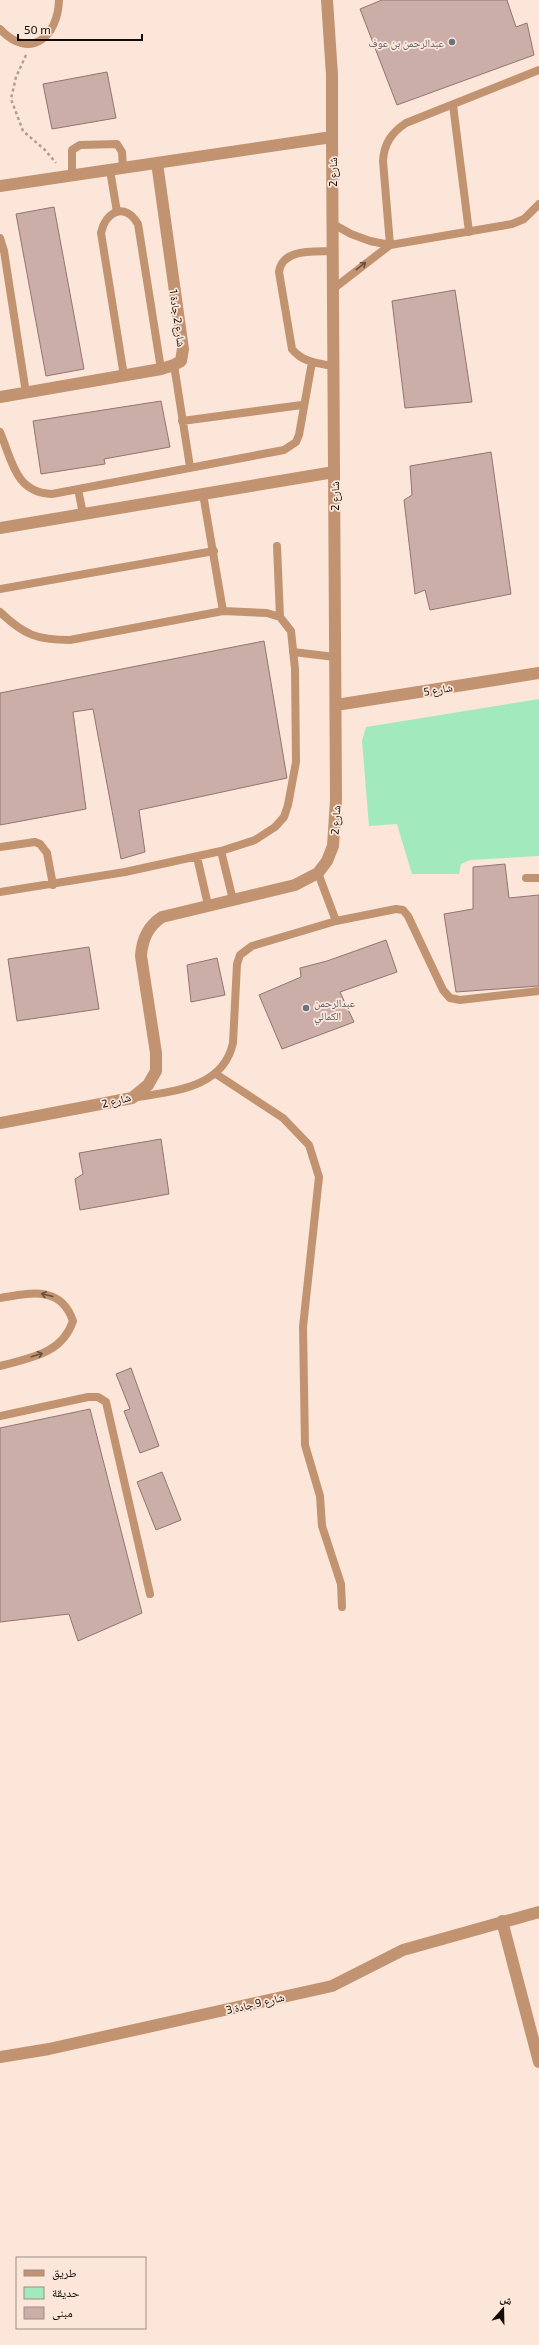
<svg xmlns="http://www.w3.org/2000/svg" width="539" height="2345" font-family="'Exo 2','Noto Naskh Arabic',sans-serif">
  <rect width="100%" height="100%" fill="#fbe6d9"/>
  <path fill="#a2e9be" d="M539,699V856L470,860L461,864L459,874H412L397,824L369,826L362,741L366,727Z"/>
  <path fill="#ccaea8" stroke="#927570" d="M382,0H507L516,27L527,23L534,55L397,105L360,9Z
    M107,72L116,118L52,129L43,84Z
    M54,207L84,369L46,376L16,214Z
    M455,290L472,402L405,408L392,301Z
    M161,401L170,447L104,459L105,464L41,474L33,421Z
    M491,452L511,594L430,610L425,590L415,594L404,500L412,495L410,466Z
    M264,641L287,778L139,810L145,852L121,859L93,709L73,712L86,809L0,825V693Z
    M505,864L509,898L539,895V986L456,992L444,914L473,909V867Z
    M386,940L397,972L340,992L354,1022L282,1049L259,995L301,977L300,968L327,961Z
    M89,947L99,1009L17,1021L8,959Z
    M217,958L225,995L191,1002L187,965Z
    M161,1139L169,1194L80,1210L75,1179L83,1174L79,1153Z
    M131,1368L159,1446L140,1453L124,1411L130,1409L116,1374Z
    M90,1409L142,1613L78,1641L69,1614L0,1622V1428Z
    M162,1472L181,1520L156,1530L137,1482Z"/>
  <g fill="none" stroke-linecap="round" stroke-linejoin="round">
    <path stroke="#af9e94" stroke-width="2.5" stroke-dasharray="3 3" stroke-linecap="butt" d="M26,55L16,77L11,99L23,131L45,150L56,163"/>
    <path stroke="#c29370" stroke-width="8" d="M0,29C30,61 58,37 59,0
      M453,105L469,232
      M110,170L117,212
      M72,175V150L80,145L117,144L122,152L123,168
      M333,224L351,234L370,241L390,245L512,224L524,219L539,204
      M0,238L4,251L26,393
      M390,245L383,161C384,144 391,133 406,123L539,70
      M333,289L390,245
      M174,365L190,467
      M332,366C317,363 302,362 292,349L279,272C282,248 314,252 333,251
      M124,376L101,233C106,211 125,202 138,224L161,369
      M182,421L302,405
      M0,432C12,460 15,493 52,494L284,450L296,442L299,435L312,362
      M78,489L83,514
      M203,494L223,611
      M277,546L280,617
      M0,589L214,551
      M0,612C24,635 37,640 70,640L223,611L267,613L280,617L291,631L295,669L296,762L288,805L284,817L275,827L255,840L221,851L125,872L0,892
      M293,652L335,657
      M0,847L35,842L40,844L47,853L53,885
      M221,851L233,900
      M197,857L208,905
      M318,873L336,921
      M526,878H539
      M216,1074L283,1118L309,1145L319,1177L303,1327L305,1445L320,1496L322,1526L341,1584L342,1607
      M133,1098C172,1091 223,1089 233,1043L237,964L240,955L252,946L336,921L396,909L403,910L408,916L443,990L450,998L460,1000L539,991
      M0,1298C30,1293 61,1285 73,1321C62,1354 30,1358 0,1366
      M0,1416L88,1397H98L106,1402L150,1594"/>
    <path stroke="#c29370" stroke-width="12" d="M0,186L332,137
      M0,397L161,369L174,365L181,361L183,349L157,163
      M0,528L334,472
      M336,705L539,673
      M0,1123L132,1098L148,1085L156,1071V1053L141,956C142,940 148,926 162,917L295,885L318,873L327,861L333,846L336,800L332,137V75L327,0
      M502,1921L539,2062
      M0,2057L49,2049L332,1986L403,1950L539,1912"/>
  </g>
  <defs><path id="oneway-shaft" d="M-6 0H5M1.5-3L5.5 0L1.5 3" fill="none" stroke-width="1.6" stroke-linecap="round" stroke-linejoin="round"/></defs>
  <g stroke="#6b4f3b">
    <use href="#oneway-shaft" transform="translate(361 266) rotate(-38)"/>
    <use href="#oneway-shaft" transform="translate(47 1295) rotate(-166)"/>
    <use href="#oneway-shaft" transform="translate(37 1355) rotate(-17)"/>
  </g>
  <g fill="#6b7280" stroke="#fbe6d9" stroke-width="1.5">
    <circle cx="452" cy="42" r="4"/>
    <circle cx="306" cy="1008" r="4"/>
  </g>
  <g text-anchor="middle" dominant-baseline="central" stroke-width="3.5" stroke-linejoin="round" paint-order="stroke">
    <g font-size="11" fill="#5b616d" stroke="#fbe6d9" text-anchor="end">
      <text x="444" y="42">عبدالرحمن بن عوف</text>
      <text x="314" y="1002" text-anchor="start">عبدالرحمن<tspan x="314" dy="13">الكمالي</tspan></text>
    </g>
    <g font-size="11" fill="#140b06" stroke="#fbe6d9">
      <text transform="translate(332 172) rotate(-90)">شارع 2</text>
      <text transform="translate(178 318) rotate(82)">شارع 2 جادة 1</text>
      <text transform="translate(334 496) rotate(-90)">شارع 2</text>
      <text transform="translate(438 689) rotate(-9)">شارع 5</text>
      <text transform="translate(335 820) rotate(-86)">شارع 2</text>
      <text transform="translate(116 1100) rotate(-14)">شارع 2</text>
      <text transform="translate(255 2003) rotate(-13)">شارع 9 جادة 3</text>
    </g>
  </g>
  <rect x="16" y="2257" width="130" height="72" fill="#fbe6d9" stroke="#9f8e85"/>
  <rect x="24" y="2270" width="20" height="6" fill="#c29370" stroke="#9f8e85"/>
  <text x="52" y="2277" font-size="12" fill="#140b06">طريق</text>
  <rect x="24" y="2287" width="20" height="12" fill="#a2e9be" stroke="#9f8e85"/>
  <text x="52" y="2297" font-size="12" fill="#140b06">حديقة</text>
  <rect x="24" y="2307" width="20" height="12" fill="#ccaea8" stroke="#9f8e85"/>
  <text x="52" y="2317" font-size="12" fill="#140b06">مبنى</text>
  <g transform="translate(503 2309) rotate(20)" stroke="#fbe6d9" stroke-width="3" paint-order="stroke">
  <path d="M0-3L7 15L0 10L-7 15Z" fill="#140b06"/>
  <text y="-6" font-size="11" font-weight="bold" text-anchor="middle" fill="#140b06">ش</text>
  </g>
  <path d="M18 34v6h124v-6" fill="none" stroke="#140b06" stroke-width="2"/>
  <text x="24" y="34" font-size="12" fill="#140b06" stroke="#fbe6d9" stroke-width="3" paint-order="stroke">50 m</text>
</svg>
